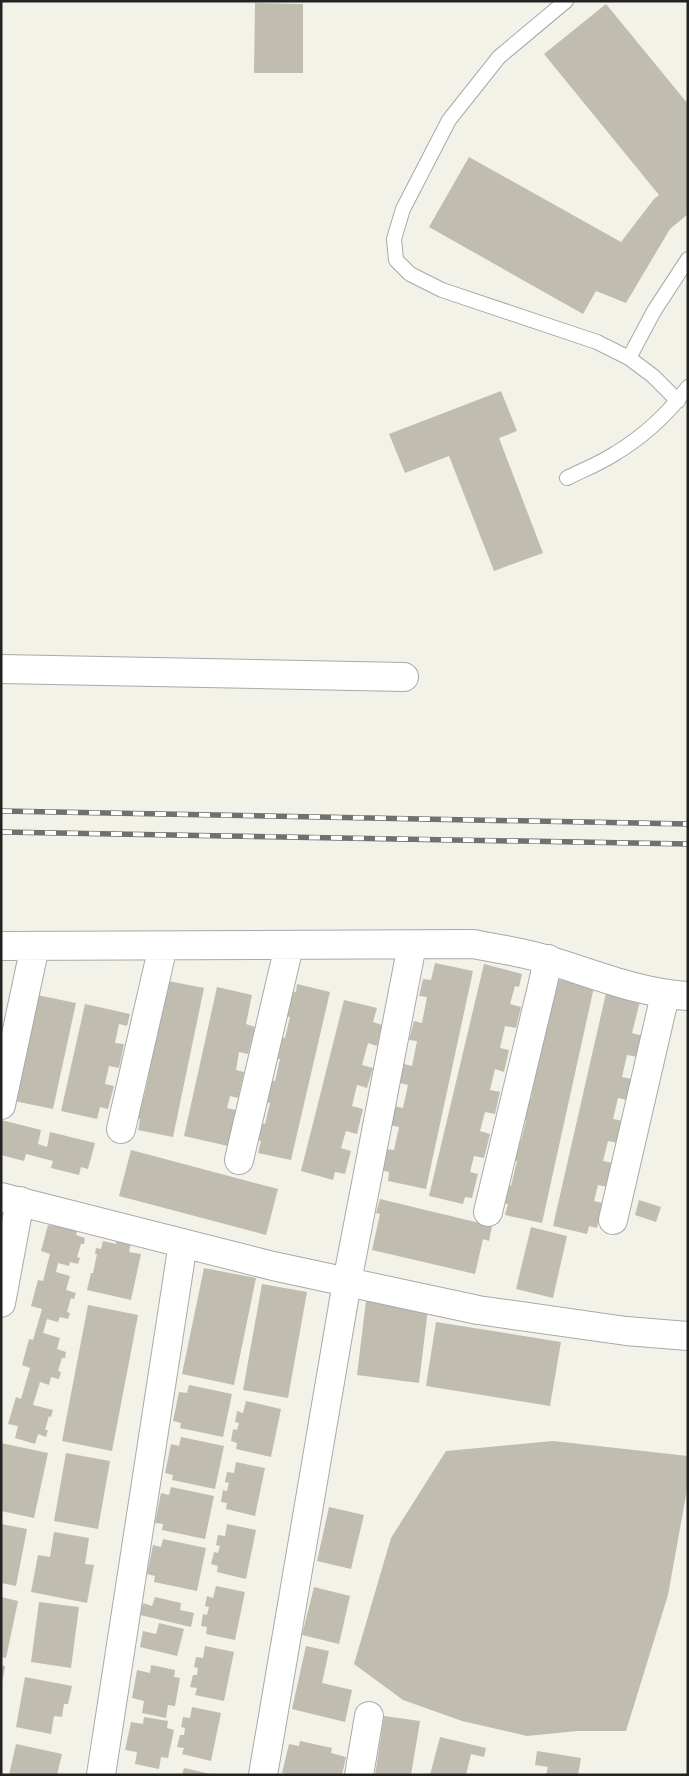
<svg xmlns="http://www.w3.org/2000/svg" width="689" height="1776" font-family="Jost,sans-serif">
  <rect width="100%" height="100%" fill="#f3f2e8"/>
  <path fill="#c0bcb0" d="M255,3L303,4V73H254Z
    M606,4L688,104V214L670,229L626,303L596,291L583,314L429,227L469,157L621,242L654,199L659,195L544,54Z
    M501,391L517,431L499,438L543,553L494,571L449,456L405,473L389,434Z
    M435,963L473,971L426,1189L388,1181L389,1172L380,1170L384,1149L394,1150L399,1127L390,1125L394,1106L403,1108L408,1085L400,1083L404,1064L412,1066L417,1041L409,1040L414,1021L422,1023L427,997L419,996L423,979L431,980Z
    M484,964L522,974L519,987L515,986L510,1004L521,1007L516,1028L505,1026L500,1048L509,1050L504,1072L495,1069L490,1090L500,1092L495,1114L485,1112L480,1131L490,1134L484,1158L474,1156L470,1172L478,1174L472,1198L465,1197L463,1204L429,1196Z
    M550,978L594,987L542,1223L505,1215L508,1204L497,1202L501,1184L511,1186L517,1161L508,1159L512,1139L521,1141L526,1120L519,1119L524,1097L531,1099L535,1077L528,1075L532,1055L540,1056L544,1035Z
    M168,981L204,988L173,1137L138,1130L140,1119L132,1117L136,1095L144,1097L149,1074L140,1072L145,1050L153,1051L157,1035L150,1034L154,1013L161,1014Z
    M297,984L330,992L291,1160L258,1153L261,1141L251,1138L255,1121L265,1124L270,1103L259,1101L264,1079L275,1081L280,1059L268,1057L273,1036L285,1038L290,1017L280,1015L286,990L296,992Z
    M217,987L252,995L246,1024L255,1027L248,1054L239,1052L236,1070L244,1072L238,1098L230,1096L227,1108L236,1110L228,1146L184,1136Z
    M606,993L640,1001L632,1033L643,1036L638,1057L627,1055L622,1077L631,1079L627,1100L618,1098L613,1119L623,1121L618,1143L608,1141L603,1161L613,1163L608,1187L598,1185L594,1201L602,1203L597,1228L589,1226L587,1234L553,1226Z
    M32,994L76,1003L53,1109L14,1101Z
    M344,1000L377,1008L373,1022L382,1025L377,1046L368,1043L362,1065L373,1068L367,1088L357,1085L352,1106L363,1109L357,1134L346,1131L341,1148L351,1151L345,1174L335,1172L333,1180L301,1171Z
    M85,1004L130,1014L127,1026L119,1024L115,1043L124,1044L119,1068L109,1066L105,1084L114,1086L108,1109L100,1107L97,1119L61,1111Z
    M1,1120L41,1130L38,1144L47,1147L50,1132L95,1143L88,1169L81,1167L79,1175L51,1168L53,1161L26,1154L24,1161L1,1155Z
    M131,1150L278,1189L266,1235L119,1196Z
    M380,1199L492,1226L489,1241L483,1239L475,1274L372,1250L380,1214L376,1213Z
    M639,1200L661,1207L656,1222L635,1215Z
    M56,1212L80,1221L76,1235L85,1238L84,1244H81L77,1257L80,1258L78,1264L70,1262L69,1266L58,1263L56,1272L70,1276L66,1290L76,1293L74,1299L71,1298L67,1312L70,1313L68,1319L60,1317L58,1322L47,1319L43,1333L60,1338L57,1349L66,1352L65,1358H62L58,1371L61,1372L59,1379L51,1377L49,1385L40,1382L33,1405L53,1410L51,1417L49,1416L45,1430H48L46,1437L38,1434L35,1444L15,1438L18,1426L8,1424L16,1397L21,1399L30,1368L22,1365L29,1339L33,1340L42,1309L31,1306L38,1280L43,1281L50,1254L41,1251L48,1225L52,1226Z
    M531,1227L567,1236L553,1298L516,1289Z
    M118,1236L132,1239L129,1252L141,1254L131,1300L87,1290L91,1273H93L97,1254H95L96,1248L101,1249L103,1241L116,1244Z
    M204,1268L256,1278L234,1385L182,1374Z
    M262,1284L307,1292L288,1398L243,1390Z
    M366,1301L428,1309L419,1383L357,1375Z
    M88,1305L138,1315L112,1451L62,1441Z
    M436,1322L561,1342L550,1406L426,1386Z
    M189,1385L232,1394L223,1437L180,1428L181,1423L173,1421L179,1392L187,1393Z
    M246,1401L281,1409L271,1457L236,1449L237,1443L231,1441L233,1429L237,1430L239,1423L235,1422L237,1411L243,1413Z
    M181,1437L224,1446L215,1489L172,1480L173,1475L165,1473L171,1444L179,1446Z
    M553,1441L688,1456V1484L668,1595L626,1731H577L527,1736L462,1721L403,1700L354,1664L391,1538L446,1451Z
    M1,1443L48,1453L34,1518L1,1511Z
    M66,1453L110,1461L98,1529L54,1521Z
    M236,1462L265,1468L255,1516L226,1509L227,1503L221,1502L223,1490L227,1491L229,1483L225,1482L227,1472L234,1473Z
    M171,1487L214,1496L205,1539L162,1530L163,1524L155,1523L161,1493L169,1495Z
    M329,1507L364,1515L351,1569L317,1561Z
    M1,1524L27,1529L16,1586L1,1583Z
    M227,1524L256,1530L246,1579L217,1572L218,1566L211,1564L214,1552L218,1553L220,1546L216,1545L218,1535L225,1536Z
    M54,1532L89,1538L85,1564L94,1565L87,1603L31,1592L38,1555L50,1557Z
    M163,1539L206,1548L197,1591L154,1582L155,1576L147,1574L153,1545L161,1547Z
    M216,1586L245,1592L235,1640L206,1634L207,1627L201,1626L203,1614L207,1615L209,1607L205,1606L207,1596L213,1598Z
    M314,1587L350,1596L339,1644L302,1635Z
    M1,1597L18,1601L6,1658L1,1657Z
    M155,1597L181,1603L180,1610L194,1613L191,1627L140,1615L143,1603L152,1606Z
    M39,1602L79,1607L71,1668L31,1662Z
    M159,1623L184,1629L177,1656L140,1647L143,1631L156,1634Z
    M205,1646L234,1652L224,1701L195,1695L197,1688L190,1687L193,1675H197L198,1668L194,1667L196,1657L203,1658Z
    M306,1646L329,1651L322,1683L352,1690L345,1722L292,1709Z
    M1,1665L5,1666L2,1683H1Z
    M151,1665L175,1670L174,1677L180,1678L175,1706L168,1705L166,1718L142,1713L144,1701L132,1698L137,1670L150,1673Z
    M25,1677L72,1686L68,1704H64L62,1717L54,1716L51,1734L16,1727Z
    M192,1707L221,1713L211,1761L182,1754L184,1748L177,1747L180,1735H184L185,1728L181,1727L183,1717L190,1718Z
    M384,1716L420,1721L411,1775H375Z
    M144,1717L168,1721L167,1728L174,1730L168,1758L161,1757L159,1769L135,1764L137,1752L125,1750L131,1722L143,1724Z
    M440,1737L486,1748L484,1757L471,1754L466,1775H430Z
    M300,1741L332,1748L331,1753L346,1757L342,1775H292L282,1773L289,1744L299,1746Z
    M16,1744L62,1754L57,1775H9Z
    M537,1751L581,1758L578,1775H546L548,1767L535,1765Z
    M184,1768L211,1774V1775H182Z"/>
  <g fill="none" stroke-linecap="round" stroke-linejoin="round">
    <defs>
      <path id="lane" d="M566,1L499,57L449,120L403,209L394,239L396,260L410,274L442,290L597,342L629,358L653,376L678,401
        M629,358L654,311L688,259
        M567,478C583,470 601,463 616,453C644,436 668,414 688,387"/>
      <path id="street" d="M1,669L404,677
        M1,946L473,944C498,949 523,952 548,960C594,974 639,993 688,996
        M1,1105L35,946
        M121,1129L163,946
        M239,1160L289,946
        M1,1197L273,1266L478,1310L626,1331L688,1336
        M488,1212L543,983L548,959
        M613,1220L665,995
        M1,1303L20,1201
        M101,1775L183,1243
        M263,1775L347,1282L412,945
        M359,1775L369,1716"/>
    </defs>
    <use href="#lane" stroke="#a9a9a9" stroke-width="16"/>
    <use href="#street" stroke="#a9a9a9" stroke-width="30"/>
    <use href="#lane" stroke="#fff" stroke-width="14"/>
    <use href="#street" stroke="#fff" stroke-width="28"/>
    <defs>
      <path id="rail" d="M1,811L688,824
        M1,832L688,844"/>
    </defs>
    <use href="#rail" stroke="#707070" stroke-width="5.5"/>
    <use href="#rail" stroke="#fff" stroke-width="4" stroke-dasharray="11" stroke-linecap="butt"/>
  </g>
  <rect width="689" height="1776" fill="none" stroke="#222222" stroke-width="5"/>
</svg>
